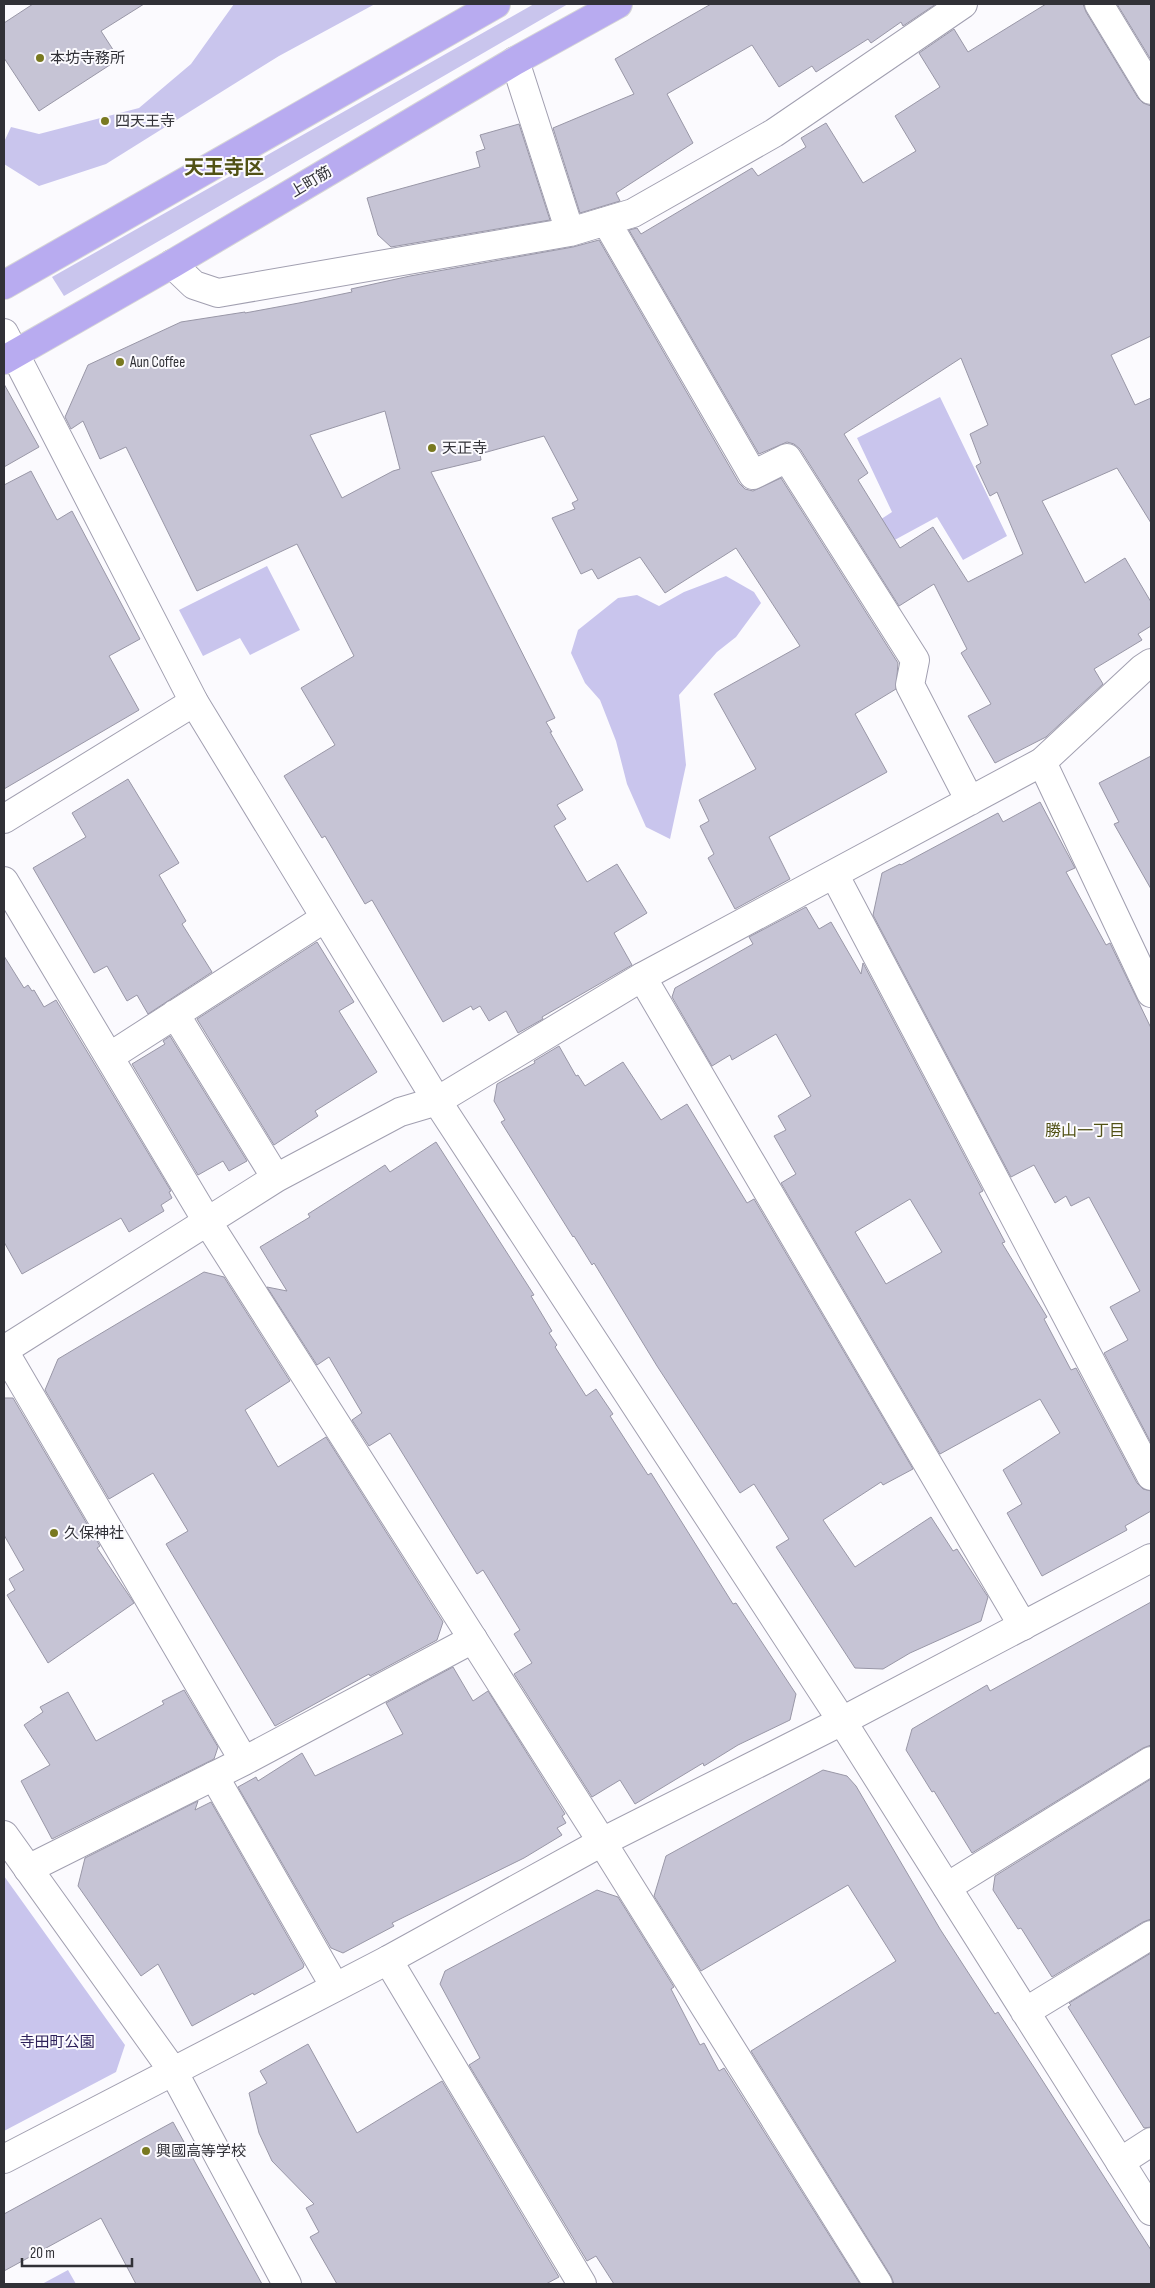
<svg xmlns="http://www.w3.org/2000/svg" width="1155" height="2288" font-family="'Sofia Sans Condensed','Noto Sans JP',sans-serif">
  <rect width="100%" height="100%" fill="#fbfafe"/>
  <path fill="#c9c5ed" d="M234,4H375L279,56L106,164L39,186L4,164V142L11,127L39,134L139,108L191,64Z
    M534,4H568L64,296L52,277Z
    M940,397L1007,536L963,560L937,517L878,549L866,529L892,512L857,438Z
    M267,566L300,630L250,655L240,638L203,656L179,610Z
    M726,576L754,592L761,603L736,637L717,652L679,695L686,765L670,839L646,827L627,784L616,741L600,700L585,683L571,653L578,630L618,598L637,595L659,606L684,592Z
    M4,1876L125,2045L116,2072L4,2131Z
    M68,2270L76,2284H42Z"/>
  <path fill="#c6c4d5" stroke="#9997a7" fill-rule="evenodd" d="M33,4H144L101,31L119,59L39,111L4,58V23Z
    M711,4H936L903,26L901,22L871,43L868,39L816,72L812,66L779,87L752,45L667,94L693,143L616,193L620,201L580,213L553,128L634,94L615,59Z
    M1046,4H1083L1086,12L1138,98L1143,103L1151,106V336L1111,355L1135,405L1151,398V523L1117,468L1042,501L1085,583L1125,558L1151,602V626L1138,634L1142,640L1094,669L1103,684L1046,737L995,763L968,716L991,704L961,653L967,649L934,584L899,606L800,449L794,444L787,442L759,454L629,230L637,228L641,234L752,168L758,176L806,147L801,138L826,123L863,183L916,151L895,116L940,87L919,53L954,29L968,52ZM961,358L988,425L970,434L981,463L976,466L990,496L997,492L1023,554L968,582L933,527L900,548L858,480L868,473L844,434Z
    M1117,4H1151V60Z
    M519,124L550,220L391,247L378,235L367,198L480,167L476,152L485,149L480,135Z
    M599,240L739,483L745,489L753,491L781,478L898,663L896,689L855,714L887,772L769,837L790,879L735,909L708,858L714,854L700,826L709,821L699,800L756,769L714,694L800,646L736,548L665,593L640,557L598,579L592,569L581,574L552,518L575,509L572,503L578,500L544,436L480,454L481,460L431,472L555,718L546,722L552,732H550L583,790L557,805L566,819L554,826L587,882L617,864L647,913L614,933L632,965L542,1017L543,1019L518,1033L506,1011L489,1021L480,1006L473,1010L471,1006L443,1022L372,900L365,904L325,836L322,838L284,776L335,745L301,688L354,656L297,544L197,591L126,447L100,459L83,421L71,429L65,417L88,365L181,322L245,312V313L299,303L352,292L351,289L410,276L573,247ZM385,411L400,469L393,471L342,498L310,435Z
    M4,384L39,447L4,467Z
    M31,471L57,520L72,511L140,639L109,656L139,710L4,789V485Z
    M1151,756V889L1114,824L1119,822L1099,783Z
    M128,779L179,863L159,875L186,921L182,924L212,972L148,1014L137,995L127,1001L107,966L94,973L33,868L86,837L72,813Z
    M1040,802L1075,868L1066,872L1106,945L1110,943L1151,1028V1443L1104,1353L1128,1340L1110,1307L1140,1291L1089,1197L1071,1206L1066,1196L1055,1203L1034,1165L1011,1177L873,915L882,873L900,864L901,865L998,813L1003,822Z
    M806,907L819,929L831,922L861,974L863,963L983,1191L979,1193L1005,1242L1002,1243L1047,1317L1044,1319L1071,1370L1076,1368L1137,1483L1143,1489L1151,1491V1511L1125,1526L1127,1530L1042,1576L1007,1513L1022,1504L1003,1470L1060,1433L1040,1399L940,1454L781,1183L796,1174L774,1136L786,1130L778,1116L811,1096L776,1034L732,1060L730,1055L712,1066L672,997L675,988L753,944L749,937ZM910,1199L942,1252L886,1284L855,1232Z
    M317,942L354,1002L339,1011L377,1072L315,1111L318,1116L274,1145L197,1019Z
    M4,956L24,988L28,985L32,991L34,990L44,1007L56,1000L171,1191L169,1192L172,1198L161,1205L164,1211L129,1232L121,1218L22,1274L4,1242Z
    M170,1036L247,1161L229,1171L223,1161L198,1175L132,1064L165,1044L163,1041Z
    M559,1046L576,1076L578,1075L585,1086L623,1062L661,1120L687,1104L747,1203L754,1199L913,1469L883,1485L881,1482L823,1520L855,1567L931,1517L953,1551L957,1549L988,1597L981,1621L910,1653L883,1669L855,1668L776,1547L789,1539L754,1484L740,1493L657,1366L594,1263L592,1265L574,1236L573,1237L501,1122L505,1120L494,1101L497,1084L535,1063L534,1061Z
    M436,1142L534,1295L531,1296L552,1331L549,1333L557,1345L555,1347L586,1396L596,1389L613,1414L610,1416L648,1475L651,1473L733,1604L736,1603L796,1694L790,1720L738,1745L704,1766L703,1763L635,1804L620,1780L592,1797L514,1674L532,1663L514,1634L520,1630L483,1570L477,1574L390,1433L369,1446L352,1420L362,1413L329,1357L317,1365L267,1287L287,1291L260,1247L310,1217L308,1214L385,1165L390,1172Z
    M204,1272L224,1277L290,1381L245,1410L278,1467L326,1437L443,1622L437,1640L370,1676L369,1674L275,1726L166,1544L188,1531L153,1473L109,1499L45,1390L58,1359Z
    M4,1398H13L100,1546L97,1548L134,1603L48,1663L7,1595L15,1590L9,1579L24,1570L4,1535Z
    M1151,1602V1745L1143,1748L972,1853L934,1791L932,1792L906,1750L912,1729L987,1685L990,1691Z
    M453,1667L473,1701L488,1691L565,1814L562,1816L566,1823L557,1828L562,1835L524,1858L392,1923L394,1926L343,1953L331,1948L238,1787L256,1777L258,1781L302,1753L315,1776L403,1734L386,1703Z
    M184,1690L218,1747L214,1759L52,1839L21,1781L50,1765L24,1725L43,1712L40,1707L68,1692L96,1741L164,1704L162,1701Z
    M823,1770L847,1776L856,1786L940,1929L995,2014L998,2012L1037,2072L1151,2250V2284H894L891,2276L751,2051L896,1961L848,1885L701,1971L654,1896L666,1856Z
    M1151,1779V1919L1143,1922L1052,1977L1021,1928L1018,1929L993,1890L995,1876Z
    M198,1801L195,1810L211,1802L304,1965L303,1968L254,1995L253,1993L192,2026L158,1964L141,1976L78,1886L85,1858Z
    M597,1890L618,1897L674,1987L671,1989L700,2045L704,2043L719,2071L724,2068L860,2284H614L596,2256L587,2261L469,2065L480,2058L440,1984L445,1971Z
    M1151,1953V2127L1144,2128L1068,2007L1071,2005L1069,2003Z
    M308,2044L357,2133L442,2081L559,2277L546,2284H337L310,2237L319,2232L306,2208L314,2204L272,2161L259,2133L249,2093L267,2083L260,2071Z
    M173,2122L262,2284H136L101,2218L4,2271V2214Z"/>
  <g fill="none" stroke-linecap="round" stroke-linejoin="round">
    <defs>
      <path id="street" d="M1099,4L1151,90
        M515,61L570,232
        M606,221L753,475L787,458L915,660L910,685L970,801
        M172,264L194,285L218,293L570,232L633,213L774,133L963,4
        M4,819L194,702
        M834,874L1151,1476
        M4,881L207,1221L602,1842L878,2284
        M175,1014L276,1178
        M109,1057L325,918
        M437,1101L842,1721
        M4,1350L276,1178L400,1112L437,1101L642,977L1042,762L1142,669L1151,663
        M214,1776L335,1987
        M4,1835L173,2071L287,2284
        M947,1887L1151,1761
        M4,2159L388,1960L602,1842L842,1721L1151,1558
        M1120,2162L1151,2142"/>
      <path id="secondary" d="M4,333L194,702L437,1101
        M1042,762L1151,993
        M642,977L1023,1626
        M4,1351L244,1761
        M842,1721L1151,2211
        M28,1869L244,1761L473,1639
        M388,1960L582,2284
        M1025,2012L1151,1935"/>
      <path id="primary" d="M4,285L496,4
        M4,360L172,264L515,61L618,4"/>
    </defs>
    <use href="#street" stroke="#a19fb0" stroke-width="30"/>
    <use href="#secondary" stroke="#a19fb0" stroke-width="30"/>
    <use href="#primary" stroke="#d6d6d7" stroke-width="30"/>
    <use href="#street" stroke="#fff" stroke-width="28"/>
    <use href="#secondary" stroke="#fff" stroke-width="28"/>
    <use href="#primary" stroke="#b8abf0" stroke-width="28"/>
  </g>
  <g fill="#797920" stroke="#fbfafe" stroke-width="2">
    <circle cx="40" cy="58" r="5"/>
    <circle cx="105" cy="121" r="5"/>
    <circle cx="120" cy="362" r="5"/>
    <circle cx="432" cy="448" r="5"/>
    <circle cx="54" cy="1533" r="5"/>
    <circle cx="146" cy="2151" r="5"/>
  </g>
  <g text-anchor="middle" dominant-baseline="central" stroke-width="4" stroke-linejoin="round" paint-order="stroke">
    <g font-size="15" fill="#313137" stroke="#fbfafe" text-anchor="start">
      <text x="50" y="58">本坊寺務所</text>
      <text x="115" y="121">四天王寺</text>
      <text x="130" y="362">Aun Coffee</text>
      <text x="442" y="448">天正寺</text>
      <text x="64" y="1533">久保神社</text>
      <text x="156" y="2151">興國高等学校</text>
    </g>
    <g font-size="15" fill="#313137" stroke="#fbfafe">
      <text transform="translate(311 182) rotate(-31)">上町筋</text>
    </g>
    <g font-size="15" fill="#2e215a" stroke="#fbfafe">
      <text x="57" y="2042">寺田町公園</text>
    </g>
    <g font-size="16" fill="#515115" stroke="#fbfafe">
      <text x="1085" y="1131">勝山一丁目</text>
    </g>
    <g font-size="20" font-weight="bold" fill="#515115" stroke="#fbfafe">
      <text x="224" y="168">天王寺区</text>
    </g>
  </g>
  <rect width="1155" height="2288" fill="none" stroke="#313137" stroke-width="10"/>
  <path d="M22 2258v8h110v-8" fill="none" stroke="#313137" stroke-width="2.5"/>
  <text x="30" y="2258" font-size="15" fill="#313137" stroke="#fbfafe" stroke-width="4" paint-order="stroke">20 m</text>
</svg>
